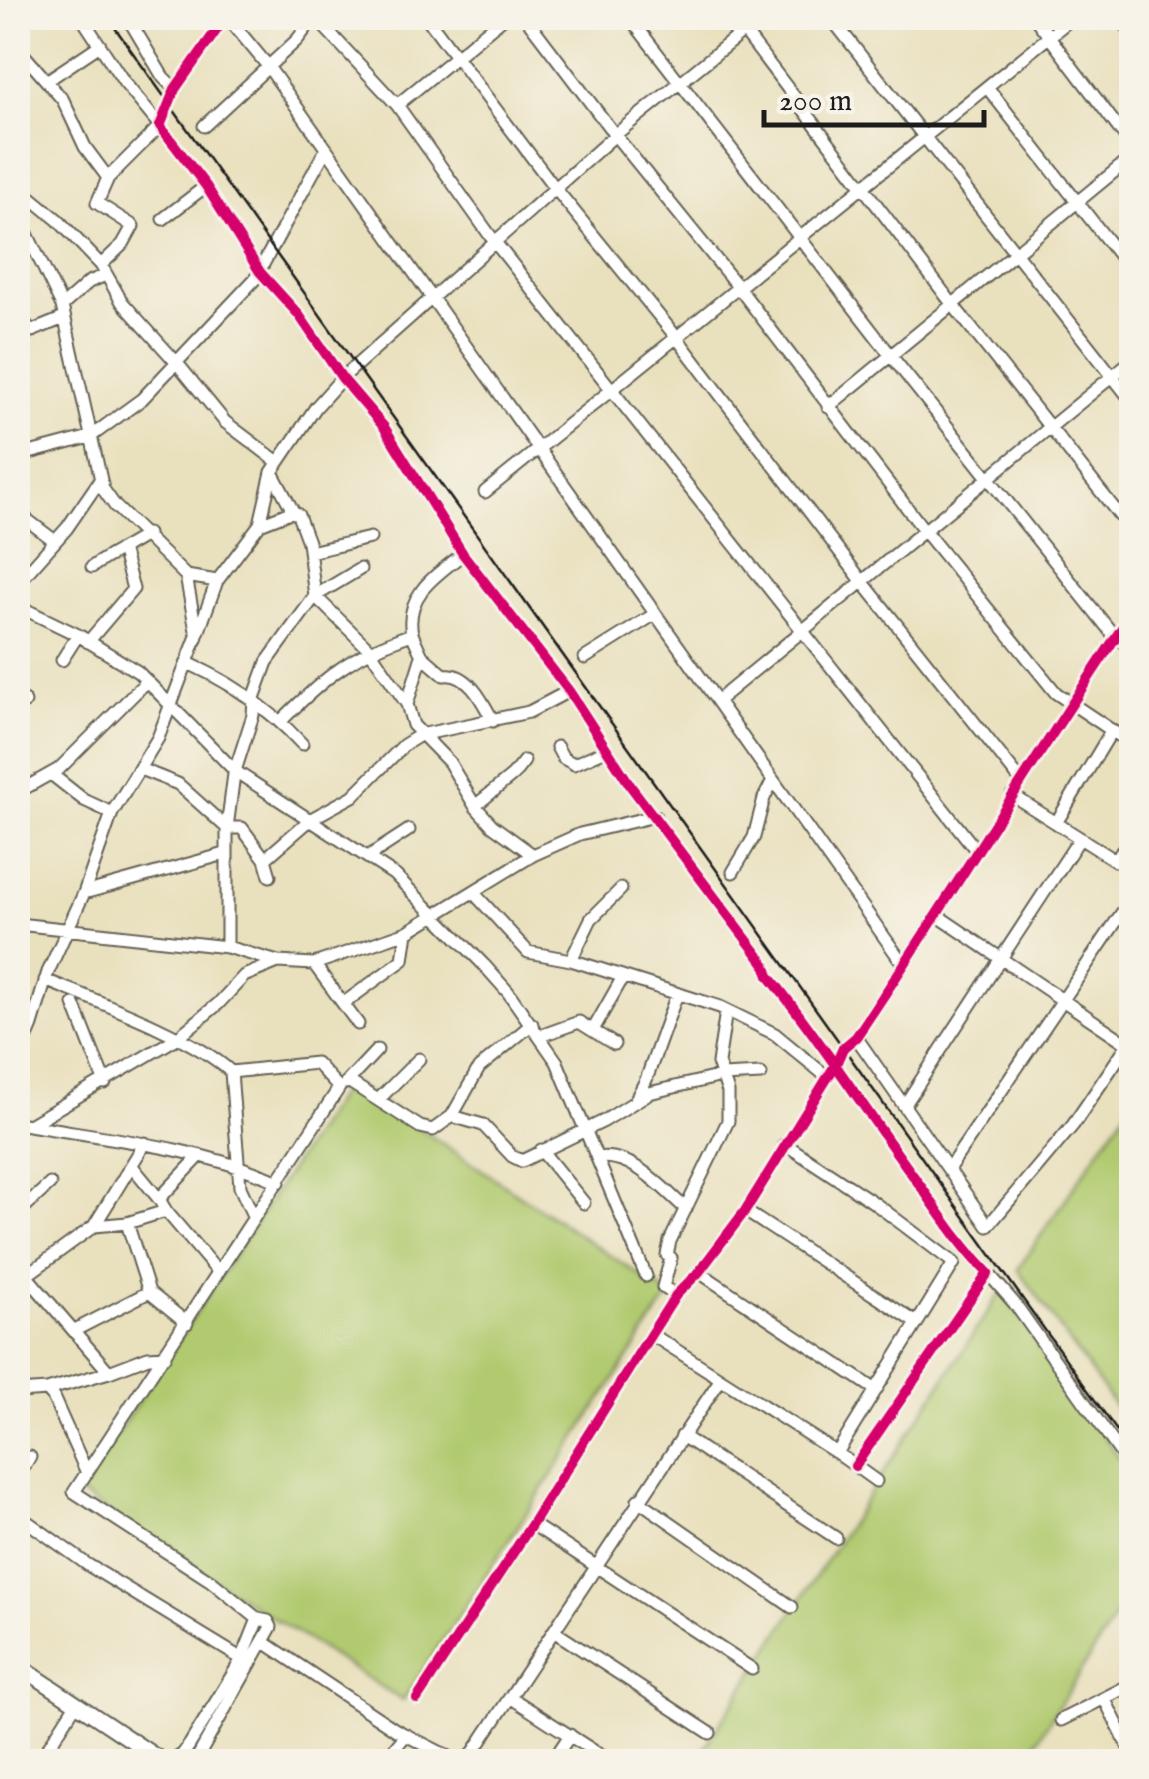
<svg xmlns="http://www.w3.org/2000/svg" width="1149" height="1779" font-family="'IM FELL English',serif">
  <rect width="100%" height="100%" fill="#f7f3e8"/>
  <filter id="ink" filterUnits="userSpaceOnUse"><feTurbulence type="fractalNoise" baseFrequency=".01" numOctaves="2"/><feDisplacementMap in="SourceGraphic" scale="20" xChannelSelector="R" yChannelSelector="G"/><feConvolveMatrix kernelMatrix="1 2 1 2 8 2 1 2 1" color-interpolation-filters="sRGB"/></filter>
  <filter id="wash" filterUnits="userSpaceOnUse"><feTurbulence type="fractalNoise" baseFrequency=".0048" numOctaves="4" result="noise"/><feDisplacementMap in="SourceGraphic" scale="40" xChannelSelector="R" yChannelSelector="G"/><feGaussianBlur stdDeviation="2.25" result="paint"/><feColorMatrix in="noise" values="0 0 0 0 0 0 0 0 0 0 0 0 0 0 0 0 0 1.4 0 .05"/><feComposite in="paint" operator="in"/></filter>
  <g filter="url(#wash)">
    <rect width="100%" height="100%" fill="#e9e0bd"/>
    <path fill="#b1ca70" stroke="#667346" stroke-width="2.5" d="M348,1081L670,1295L403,1701L78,1493Z
      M1131,1103H1132L1131,1429L1018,1269Z
      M1002,1290L1132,1476L1131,1592L1024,1761L695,1762Z"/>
  </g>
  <g filter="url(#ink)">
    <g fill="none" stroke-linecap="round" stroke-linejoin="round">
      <defs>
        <path id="minor" d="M82,18L124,82L160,126L108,178
          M128,18L163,77L175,89
          M225,18L175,89L160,126L206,186L260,272L299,315L342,378L384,427L463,554L569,691L632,788L765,964L769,976C824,1044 870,1118 922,1188C943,1218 962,1247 988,1273L855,1466
          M228,18L267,65L904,965
          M316,18L397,105L494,241L976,850
          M427,18L555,188L677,338L862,581L1021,781
          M526,18L615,135L739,288L924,530L1056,693L1132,744
          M630,18L892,357L1115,637L1132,648
          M734,18L953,305L1132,531
          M831,18L1132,401
          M1035,18L1132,146
          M1119,18L1132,32
          M18,48L63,100L85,147L108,178L97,203L133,226L123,244L101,265
          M48,80L100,45
          M987,87L1132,272
          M397,105L503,18
          M204,126L297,40L314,18
          M18,187L58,220L101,265L122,302L177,363L225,422L278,462
          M18,215L62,306L103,489L115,506L186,576L197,636L158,738L112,813L84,893L48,972L32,1025L18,1058
          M163,219L206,186
          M62,306L89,282L106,275
          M18,317L32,331L64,318
          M828,407L1132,157
          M18,456L90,437L142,399L255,279L326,149
          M272,472L293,511
          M485,492L1072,18
          M18,513L55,541
          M260,524L293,511L298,515L308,542L315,596L369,649L407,704
          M310,552L370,538
          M92,567C111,553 128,547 147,534
          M186,576L217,581L260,524L272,472L316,407L342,378L615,135L760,18
          M18,583L67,528L100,480
          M18,606L78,635L138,672L235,771L396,876L484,965L508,992L557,1062L646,1276
          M198,633L217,581
          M412,634L422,656L407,704L413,725L449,762L475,806L492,825L533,855
          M88,642L133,589L122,549
          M422,656L444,675C468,671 483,702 493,721
          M585,658L655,614
          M62,660L78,635
          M188,663C230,682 271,710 302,744
          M18,694L25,702
          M717,701L1132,360
          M281,721C326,676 351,655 412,634C404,595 436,575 463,554
          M557,747L563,758L574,764L606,750
          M140,769L178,784L227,828H242L265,859L270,876
          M51,774L84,800L112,813
          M18,792L59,769L147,681
          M1012,795L1132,871
          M475,806L513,775L524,761
          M1056,823L1111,732
          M369,856L409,830
          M265,859L311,819L353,796L404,745L420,735L529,712L569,691
          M1116,861L1132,835
          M733,872L754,837L764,798L773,780
          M473,892L528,952L571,960L720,1007L775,1034L826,1076
          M84,893L225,854
          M938,916L1132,1047
          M18,924L227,947L278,962L314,964L407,932L533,855L580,834L655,816
          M227,947V828L234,774L253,715L254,698L267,662L315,596L360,569
          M571,960L591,919L621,889
          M314,964L358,1024
          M45,980C96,1001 193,1036 231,1072L316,1063L339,1088L74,1492L211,1581L258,1619L268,1621L271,1627L195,1762
          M344,1003L403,960L407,932
          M74,1004L105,1083
          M593,1030L623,977
          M540,1036L579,1022L614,1044
          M856,1037L988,1226L1073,1125L1132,1038
          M231,1072L240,1187L254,1218
          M348,1081L420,1127L433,1130L452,1116L479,1068L532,1024
          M346,1083L377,1050
          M378,1100L419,1059
          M635,1101L646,1080L677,994
          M904,1106L1080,838
          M452,1116L483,1125L512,1156L522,1161L604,1121L649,1093L722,1076L761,1074
          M18,1123L29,1125L177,1038L218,1004L244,976L278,962
          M29,1125C113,1139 201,1148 279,1182
          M785,1144L873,1202L954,1263L837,1453
          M541,1150L584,1203
          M598,1158C632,1152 663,1189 686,1209
          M132,1166L159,1199
          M949,1168L1132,898
          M166,1211L218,1272
          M745,1211L917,1323
          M18,1213L50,1184
          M127,1223L149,1292L187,1323
          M94,1226L145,1143
          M18,1266L109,1372L148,1357L165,1356
          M699,1272L876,1390
          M988,1273L1015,1304L1132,1469
          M27,1275L94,1226L127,1223L166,1211L159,1199L199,1157
          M676,1295L663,1287L671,1258L667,1255L670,1241L728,1121V1092L718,1063L726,1011
          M75,1330L149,1292
          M651,1334L837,1453L876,1481
          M47,1390L109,1372
          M18,1392L47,1390L53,1397L87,1473
          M682,1436L836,1538
          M18,1476L30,1457
          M638,1500L792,1607
          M18,1515L88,1565L242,1659
          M532,1524L752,1669
          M555,1632L710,1733
          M264,1642L396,1730L459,1762
          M510,1697L611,1762
          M1104,1698L1132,1754
          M417,1699L532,1524L651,1334L676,1295L699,1272L745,1211L836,1064L843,1048L856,1037C951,897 1037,753 1132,613
          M1061,1720L1132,1684
          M39,1762L76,1704
          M171,1762L183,1754L190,1744L242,1659L258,1619
          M383,1762L406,1735
          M467,1762L720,1380
          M552,1762L570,1735"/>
        <path id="major" d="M18,1665L164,1762"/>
      </defs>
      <use href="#minor" stroke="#646154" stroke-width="15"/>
      <use href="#major" stroke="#646154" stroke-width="18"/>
      <use href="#minor" stroke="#fff" stroke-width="11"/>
      <use href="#major" stroke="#fff" stroke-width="14"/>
      <path stroke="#1c1c1c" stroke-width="2.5" d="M108,18L1132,1452"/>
      <defs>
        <path id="cycleway" d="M225,18L175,89L160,126L206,186L260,272L299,315L342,378L384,427L463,554L569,691L632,788L765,964L769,976C824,1044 870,1118 922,1188C943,1218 962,1247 988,1273L855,1466
          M417,1699L532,1524L651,1334L676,1295L699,1272L745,1211L836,1064L843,1048L856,1037C951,897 1037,753 1132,613"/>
      </defs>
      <use href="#cycleway" stroke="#f7f3e8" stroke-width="16"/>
      <use href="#cycleway" stroke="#d6006c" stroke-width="10"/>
    </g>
  </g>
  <rect width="1149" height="1779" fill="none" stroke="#f7f3e8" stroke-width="60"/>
  <path d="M764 110v15h220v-15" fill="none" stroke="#1c1c1c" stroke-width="5"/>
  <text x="779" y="110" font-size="30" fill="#1c1c1c" stroke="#f7f3e8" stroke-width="8" paint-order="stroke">200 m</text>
</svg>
